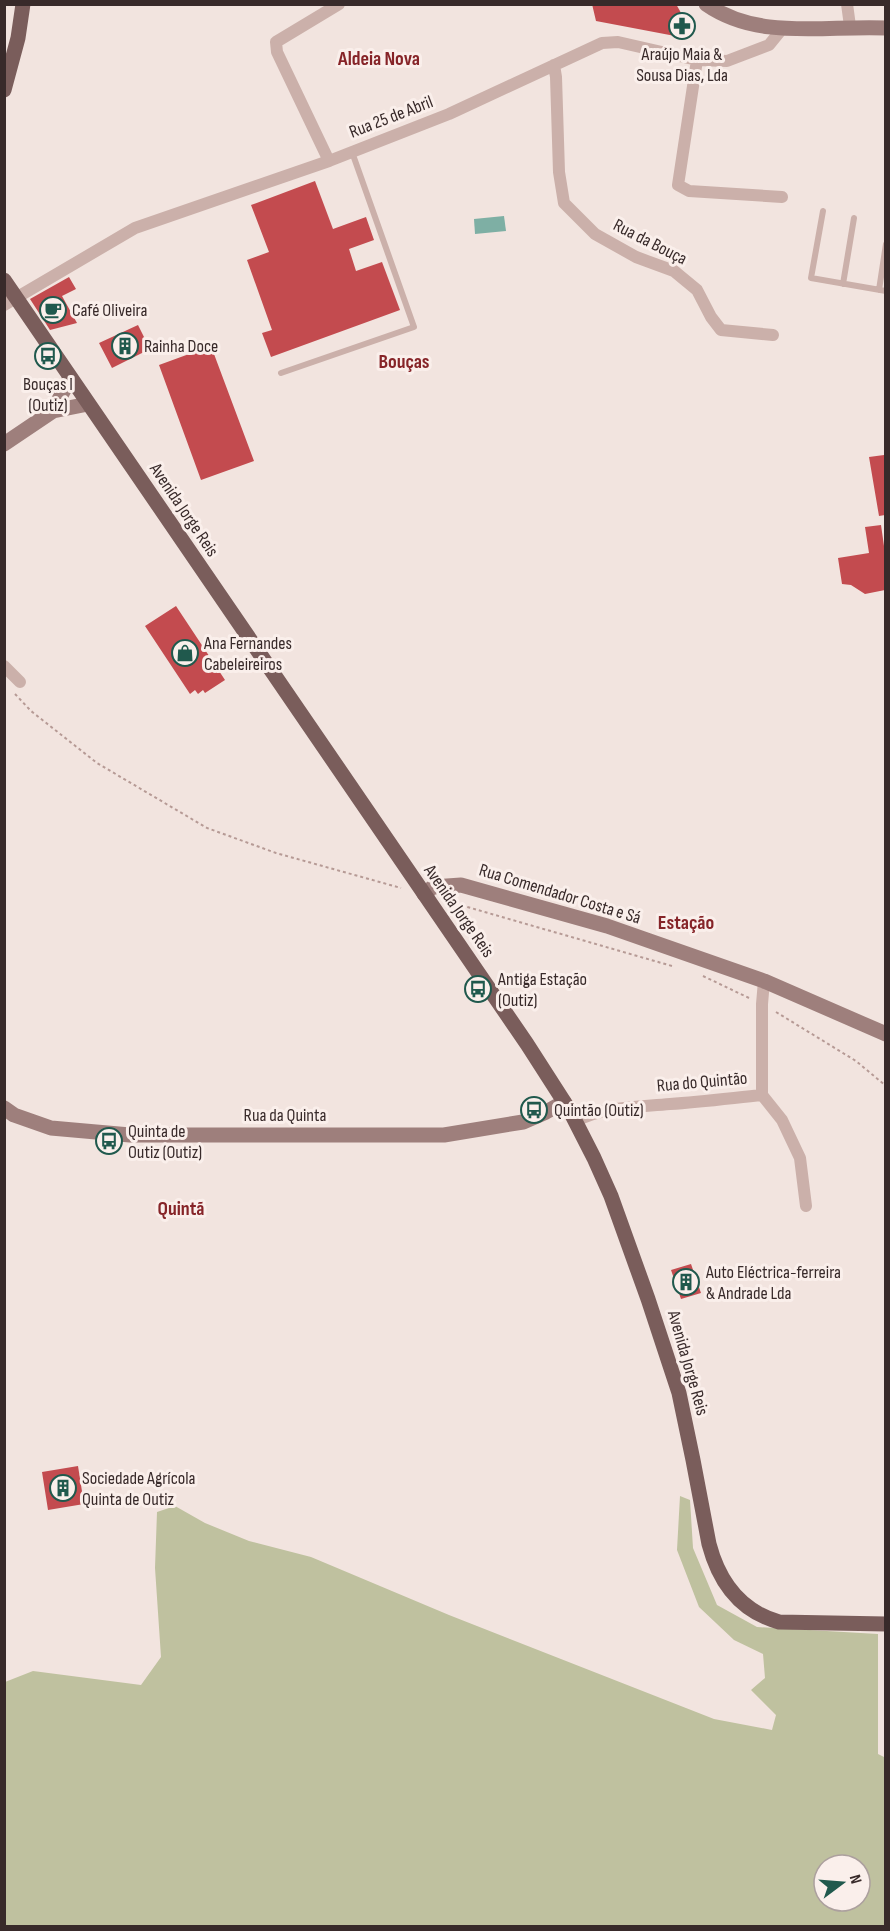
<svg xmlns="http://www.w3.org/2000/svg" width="890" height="1931" font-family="'Sofia Sans Condensed',sans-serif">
  <rect width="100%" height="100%" fill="#f2e4df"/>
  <path fill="#bfc19f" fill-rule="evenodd" d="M680,1496L690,1500L693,1548L717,1605L757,1627L878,1634V1754L886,1758L885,1926H5V1682L33,1671L141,1685L161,1657L155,1568L157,1512L175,1506L205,1523L249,1541L311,1557L449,1615L714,1719L772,1730L776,1715L751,1690L765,1678L763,1654L734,1640L699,1607L677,1550ZM824,1865H860V1901H824Z"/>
  <path fill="#7eafa4" d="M504,216L506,231L475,234L474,219Z"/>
  <path fill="#c34b4f" d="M592,4H676L689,27L675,36L596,21Z
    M315,181L333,229L366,217L374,240L349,249L356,271L382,262L400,310L271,357L262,333L272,330L247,260L269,252L251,205Z
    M69,277L76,289L62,296L77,323L50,330L30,299Z
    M138,325L150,349L112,368L99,343Z
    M211,346L254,461L201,480L159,365Z
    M884,455L885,515L879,516L869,457Z
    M881,525L885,553V590L865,594L851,585L842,584L838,558L869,553L865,527Z
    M176,606L225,680L205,693L203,690L198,694L195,690L190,694L145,626Z
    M691,1264L701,1293L681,1299L671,1270Z
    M78,1466L84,1504L48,1510L42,1472Z"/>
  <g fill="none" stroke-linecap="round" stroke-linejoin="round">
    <path stroke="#b69a95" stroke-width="2" stroke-dasharray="3 3" stroke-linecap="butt" d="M15,694L31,711L97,763L207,828L276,853L401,888
      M450,902L672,966
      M703,976L749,998
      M776,1012L856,1061L886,1086"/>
    <path stroke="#cbb0aa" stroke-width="6" d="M823,211L811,278L886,291
      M843,284L854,218
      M879,290L886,244
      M281,373L414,327L352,152"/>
    <path stroke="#cbb0aa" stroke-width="12" d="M847,4L850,26
      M697,60L678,185L689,191L782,197
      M554,65L556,77L559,172L564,203L595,234L636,257L674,271L697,290L711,317L721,330L773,335
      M329,161L277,52L276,42L339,4
      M4,305L135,228L329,161L449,114L602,43L618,42L697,60L727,61L769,45L782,29
      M4,666L20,682
      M762,1095L782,1120L800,1158L806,1206
      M576,1121C606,1106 637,1107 670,1104C701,1102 732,1098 762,1095V1004L764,981"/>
    <path stroke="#9e7f7c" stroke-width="15" d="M706,4C759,41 825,25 886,28
      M53,411L70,378
      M4,444L53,411L88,404
      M424,894L433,887L461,885L607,926L764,981L886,1034
      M4,1108L14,1115L51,1128L130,1135H444L523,1122L546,1112L564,1102"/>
    <path stroke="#7a5d5b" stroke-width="15" d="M4,90L18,38L23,4
      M4,280L527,1044L570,1111L594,1158L611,1196L648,1299L679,1393L693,1460L709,1544C719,1582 740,1611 779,1622L886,1624"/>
  </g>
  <defs>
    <symbol id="pharmacy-ring" viewBox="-11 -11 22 22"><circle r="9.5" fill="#faefeb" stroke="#20594d" stroke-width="1.5"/><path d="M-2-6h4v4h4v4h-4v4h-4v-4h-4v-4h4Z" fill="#20594d"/></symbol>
    <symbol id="cafe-ring" viewBox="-11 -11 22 22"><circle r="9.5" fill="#faefeb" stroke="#20594d" stroke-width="1.5"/><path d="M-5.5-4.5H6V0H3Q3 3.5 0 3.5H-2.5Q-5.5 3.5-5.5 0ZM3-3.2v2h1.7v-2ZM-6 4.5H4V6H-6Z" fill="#20594d"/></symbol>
    <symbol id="building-ring" viewBox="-11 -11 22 22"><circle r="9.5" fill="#faefeb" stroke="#20594d" stroke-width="1.5"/><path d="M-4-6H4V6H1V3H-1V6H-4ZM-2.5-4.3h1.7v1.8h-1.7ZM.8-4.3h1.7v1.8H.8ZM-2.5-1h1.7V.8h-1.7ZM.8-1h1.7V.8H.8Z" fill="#20594d"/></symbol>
    <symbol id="bus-ring" viewBox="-11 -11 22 22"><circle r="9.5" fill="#faefeb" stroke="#20594d" stroke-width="1.5"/><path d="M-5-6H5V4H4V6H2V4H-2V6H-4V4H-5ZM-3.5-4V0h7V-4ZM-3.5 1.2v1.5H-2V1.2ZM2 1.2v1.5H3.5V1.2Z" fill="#20594d"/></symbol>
    <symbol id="shop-ring" viewBox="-11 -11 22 22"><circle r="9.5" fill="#faefeb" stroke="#20594d" stroke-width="1.5"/><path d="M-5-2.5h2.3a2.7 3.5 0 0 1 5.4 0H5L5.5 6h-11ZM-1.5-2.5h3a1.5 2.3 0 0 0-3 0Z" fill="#20594d"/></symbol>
  </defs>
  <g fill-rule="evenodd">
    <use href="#pharmacy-ring" x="667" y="11" width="30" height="30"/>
    <use href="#cafe-ring" x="38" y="295" width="30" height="30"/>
    <use href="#building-ring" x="110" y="331" width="30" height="30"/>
    <use href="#bus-ring" x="33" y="341" width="30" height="30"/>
    <use href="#shop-ring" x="170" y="638" width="30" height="30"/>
    <use href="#bus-ring" x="463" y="974" width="30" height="30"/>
    <use href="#bus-ring" x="519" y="1095" width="30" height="30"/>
    <use href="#bus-ring" x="94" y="1126" width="30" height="30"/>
    <use href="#building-ring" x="671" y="1267" width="30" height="30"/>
    <use href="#building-ring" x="48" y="1473" width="30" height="30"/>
  </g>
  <g text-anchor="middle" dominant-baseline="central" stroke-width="6" stroke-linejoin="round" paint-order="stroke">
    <g font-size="18" fill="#382a2a" stroke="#faefeb" text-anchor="start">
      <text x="682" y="54" text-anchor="middle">Araújo Maia &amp;<tspan x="682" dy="21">Sousa Dias, Lda</tspan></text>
      <text x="72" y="310">Café Oliveira</text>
      <text x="144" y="346">Rainha Doce</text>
      <text x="48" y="384" text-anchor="middle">Bouças I<tspan x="48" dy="21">(Outiz)</tspan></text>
      <text x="204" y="643">Ana Fernandes<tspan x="204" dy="21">Cabeleireiros</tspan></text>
      <text x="498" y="979">Antiga Estação<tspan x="498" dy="21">(Outiz)</tspan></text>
      <text x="554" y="1110">Quintão (Outiz)</text>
      <text x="128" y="1131">Quinta de<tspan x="128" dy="21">Outiz (Outiz)</tspan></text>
      <text x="706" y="1272">Auto Eléctrica-ferreira<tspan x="706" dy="21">&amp; Andrade Lda</tspan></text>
      <text x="82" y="1478">Sociedade Agrícola<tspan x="82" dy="21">Quinta de Outiz</tspan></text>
    </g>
    <g font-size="18" fill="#382a2a" stroke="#faefeb">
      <text transform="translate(391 117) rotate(-21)">Rua 25 de Abril</text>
      <text transform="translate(650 242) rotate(27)">Rua da Bouça</text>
      <text transform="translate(184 510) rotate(56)">Avenida Jorge Reis</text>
      <text transform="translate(560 894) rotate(17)">Rua Comendador Costa e Sá</text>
      <text transform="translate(459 911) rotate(55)">Avenida Jorge Reis</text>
      <text transform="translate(702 1082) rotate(-5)">Rua do Quintão</text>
      <text x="285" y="1115">Rua da Quinta</text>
      <text transform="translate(688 1363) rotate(74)">Avenida Jorge Reis</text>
    </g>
    <g font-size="20" font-weight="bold" fill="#862428" stroke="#faefeb">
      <text x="379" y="59">Aldeia Nova</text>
      <text x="404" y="362">Bouças</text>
      <text x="686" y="923">Estação</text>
      <text x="181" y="1209">Quintã</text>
    </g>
  </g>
  <rect width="890" height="1931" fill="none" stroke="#382a2a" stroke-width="12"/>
  <g transform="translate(842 1883) rotate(74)"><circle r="28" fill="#faefeb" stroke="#aca09e" stroke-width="1.5"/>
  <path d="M0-4.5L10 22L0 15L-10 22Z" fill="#20594d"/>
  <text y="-9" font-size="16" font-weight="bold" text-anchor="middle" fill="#382a2a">N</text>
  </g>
</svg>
